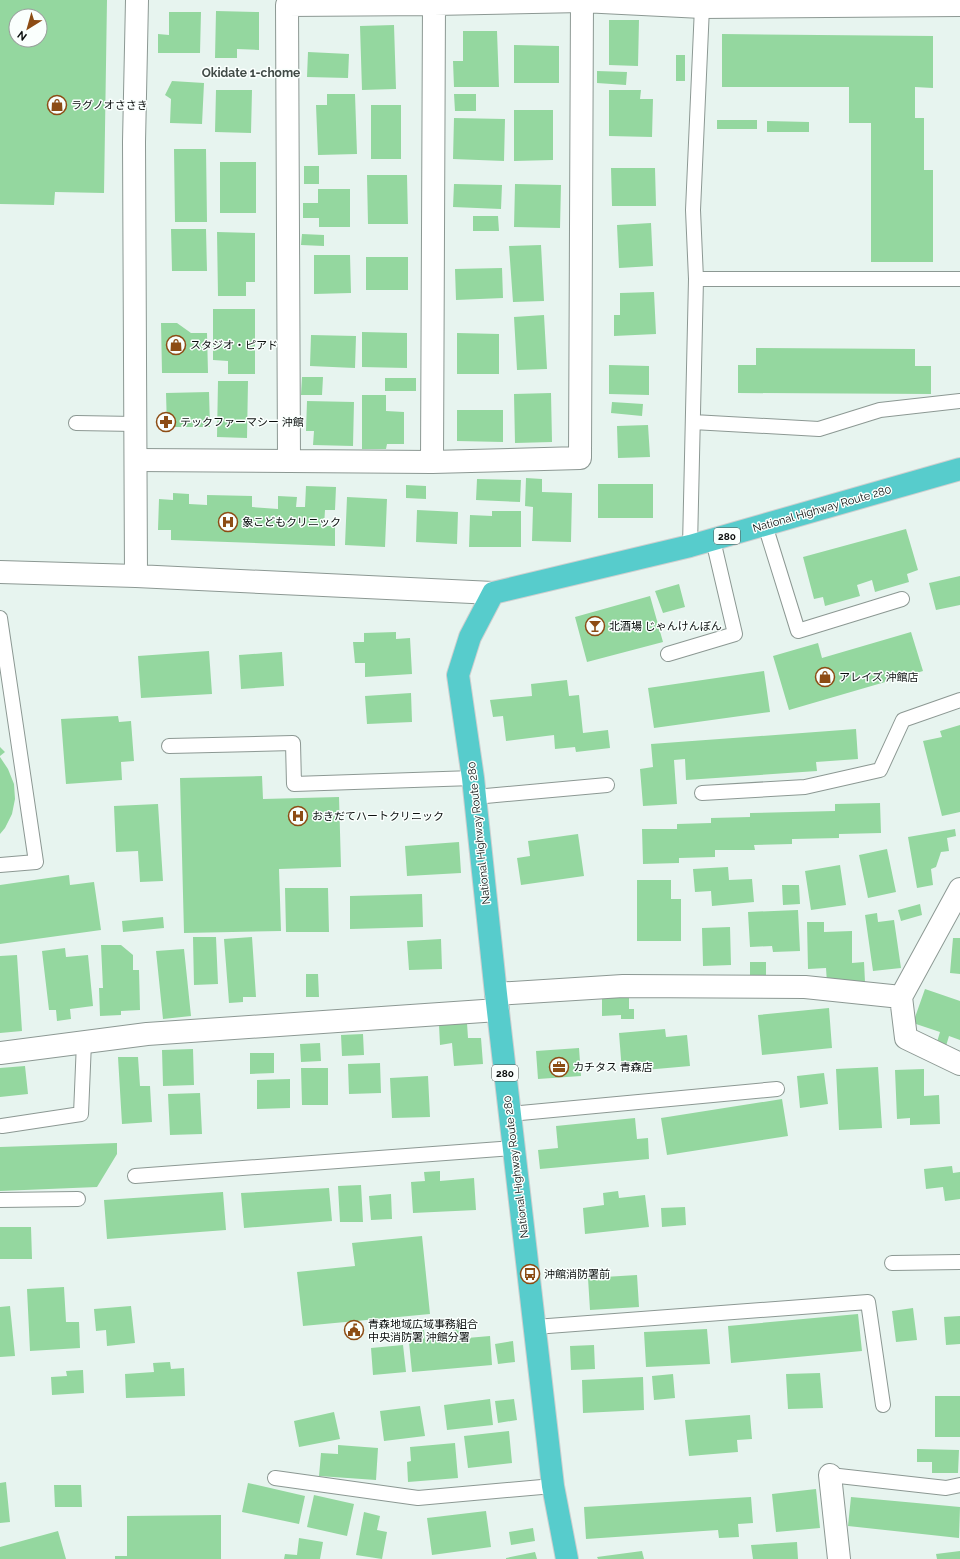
<svg xmlns="http://www.w3.org/2000/svg" width="960" height="1559" font-family="Raleway,'Noto Sans JP',sans-serif">
  <rect width="100%" height="100%" fill="#e7f4ef"/>
  <path fill="#94d79f" fill-rule="evenodd" d="M0,0H107L104,193L55,192L54,205L0,204ZM16,16H40V40H16Z
    M216,11L259,12V50L237,49V58H215Z
    M169,12H201L200,53H158V34L169,35Z
    M609,20H639L638,66L609,65Z
    M394,25L396,89L362,90L360,26Z
    M463,31H497L499,87H454L453,61H463Z
    M722,34L933,36V88L915,87V118H924V170H933V262H871V123H849V87H722Z
    M514,45L559,46V83H514Z
    M308,52L349,54L348,78L307,77Z
    M676,55H685V81H676Z
    M597,71L627,72L626,85L597,83Z
    M172,81L204,83L202,124L170,123L171,99L165,95Z
    M216,90H252L251,133L215,132Z
    M609,90H641L640,99H653L652,137L609,136Z
    M327,94H355L357,154L318,155L316,105H327Z
    M454,94H476V111H455Z
    M371,105H401V159H371Z
    M514,110H553V160L514,161Z
    M454,118L505,119L504,161L453,159Z
    M717,120H757V129H717Z
    M767,121L809,122V132H767Z
    M174,149H206L207,222H175Z
    M220,162H256V213H220Z
    M304,166H319V184H304Z
    M611,168H655L656,206H612Z
    M367,175H407L408,224H368Z
    M454,184L502,185L501,209L453,207Z
    M515,184L561,185L560,228L514,227Z
    M318,189H350V227H319V218H303V203H318Z
    M473,216H498L499,231H473Z
    M651,223L653,266L619,268L617,225Z
    M171,229H206L207,271H172Z
    M217,232L255,233V282H246V296H218Z
    M302,234L324,235V246L301,245Z
    M541,245L544,301L513,302L509,246Z
    M314,255H350L351,293L314,294Z
    M366,257H408V290H366Z
    M502,268L503,298L456,300L455,269Z
    M654,292L656,334L614,336V315H620V293Z
    M213,309H255V374H228V361L213,360Z
    M544,315L547,369L517,370L514,317Z
    M161,323H177L191,333H207L208,373H162Z
    M362,332L407,333V368L362,367Z
    M457,333L499,334V374H457Z
    M311,335L356,336L355,368L310,366Z
    M756,348L915,349V366H931V394L738,393V365H756Z
    M609,365L649,366V395L609,394Z
    M302,377H323L322,395H301Z
    M385,378H416V391H385Z
    M218,381H248L247,438L217,437Z
    M209,392L210,427H167L166,393Z
    M551,393L552,442L515,443L514,394Z
    M362,395H386V411L404,412V444H387L386,449H362Z
    M307,401L354,402L353,446L313,445L314,431H306Z
    M612,402L643,404L642,416L611,413Z
    M457,410H503V442L457,441Z
    M648,425L650,457L618,458L617,426Z
    M526,478L542,479V492L572,493L571,542L532,541L533,507L525,506Z
    M477,479L521,480L520,502L476,500Z
    M598,484H653V518H598Z
    M406,485L426,486V499L406,498Z
    M306,486L336,487L335,510H325L324,526H335V546L171,540V530H158L159,499L173,500V493L189,494V504L207,505V495L252,496V507L278,509V496L297,497L296,507H305Z
    M347,497L387,499L385,547L345,545Z
    M417,510L458,512L457,544L416,542Z
    M492,511H521V547H469L470,515L492,516Z
    M906,529L918,570L907,574L909,582L875,592L872,580L857,585L860,596L825,606L823,597L814,599L803,557Z
    M960,576V605L936,610L929,583Z
    M679,584L685,607L663,613L655,591Z
    M650,596L663,642L587,662L575,617Z
    M396,632V639L410,638L412,674L365,677V663H355L353,642H364V633Z
    M911,632L923,671L789,710L773,656L818,643L822,658Z
    M209,651L212,694L141,698L138,656Z
    M282,652L284,686L241,689L239,655Z
    M764,671L770,712L654,728L648,688Z
    M567,680L569,696L579,695L583,733L608,730L610,748L576,752L575,747L555,749L554,735L506,741L503,716L493,717L490,700L532,696L531,684Z
    M411,693L412,722L367,724L365,696Z
    M118,716L119,722L131,721L134,761L121,762L122,780L66,784L61,719Z
    M960,725V812L942,816L923,741L942,737L940,731Z
    M856,729L858,759L816,762L817,771L686,780L685,759L674,760L677,804L643,806L640,769L653,767L651,744Z
    M0,747L5,752L0,756Z
    M0,757L8,769L14,784L15,799L12,814L5,828L0,834Z
    M262,776L263,799L339,797L341,867L279,869L281,931L184,933L180,778Z
    M880,803L881,833L839,834V838L792,839V844L754,845L755,850H715V857L679,858V863L643,864L642,829H677V824L711,823V818L750,817V813L835,811V804Z
    M158,804L163,881L140,882L138,851L116,852L114,806Z
    M955,829L956,836L947,838L949,851L941,852L936,867L931,869L933,885L917,888L908,837Z
    M578,834L584,876L521,885L517,858L530,856L528,841Z
    M459,842L461,873L407,876L405,846Z
    M887,849L896,892L868,898L859,855Z
    M840,865L846,905L811,910L805,871Z
    M728,867L729,880L752,879L754,902L712,906L711,891L695,892L693,869Z
    M69,875L70,885L94,882L101,930L0,944V885Z
    M637,880H671V899H681V941H637Z
    M782,885H799L800,904L783,905Z
    M285,888H328L329,932H286Z
    M422,894L423,927L350,929V896Z
    M920,904L922,915L901,921L898,910Z
    M798,910L800,951L773,952L772,946L750,947L748,912Z
    M877,913L878,922L894,920L901,968L873,971L865,915Z
    M163,917L164,928L123,932L122,921Z
    M807,922H824V932L852,931V963L864,962L865,982L827,983L826,968L808,969Z
    M730,927L731,965L703,966L702,928Z
    M193,937H216L218,984L194,985Z
    M252,937L256,997H243V1002L229,1003L224,939Z
    M953,938H960V974L950,973Z
    M441,939L442,969L409,970L407,941Z
    M101,945H121L133,955V970H139L140,1010L121,1011V1015L100,1016L99,988H103Z
    M65,948L66,957L88,955L93,1006L70,1009L71,1019L57,1021L56,1010H49L42,951Z
    M184,949L191,1016L163,1019L156,951Z
    M17,955L22,1031L0,1033V956Z
    M750,962H766V975H750Z
    M306,974H318L319,997H306Z
    M925,989L960,1001V1040L949,1036L946,1046L937,1042L940,1032L913,1023Z
    M629,997V1009H634V1019H621V1015L602,1016V998Z
    M829,1008L832,1048L762,1055L758,1015Z
    M467,1023L468,1038H481L483,1064L454,1066L452,1043L440,1045L439,1025Z
    M665,1029L666,1037L687,1035L690,1066L622,1072L619,1033Z
    M363,1034L364,1055L342,1056L341,1035Z
    M320,1043L321,1061L301,1062L300,1044Z
    M579,1048L581,1076L538,1079L536,1051Z
    M193,1049L194,1085L163,1086L162,1050Z
    M250,1053H274V1073L250,1074Z
    M118,1057H138L140,1086H150L152,1122L122,1124Z
    M380,1063L381,1093L349,1094L348,1064Z
    M25,1066L28,1094L0,1097V1068Z
    M878,1067L882,1128L839,1130L836,1069Z
    M301,1068H328V1105H302Z
    M924,1069V1096L939,1095L940,1124L910,1125V1118L897,1119L895,1070Z
    M824,1073L828,1104L800,1108L797,1076Z
    M428,1076L430,1117L392,1118L390,1078Z
    M290,1079V1108L257,1109V1080Z
    M200,1093L202,1134L170,1135L168,1094Z
    M782,1099L788,1136L667,1155L661,1118Z
    M635,1118L637,1139L648,1138L649,1159L540,1169L538,1150L558,1148L556,1126Z
    M117,1143V1154L97,1187L0,1191V1147Z
    M952,1166L953,1173L960,1172V1199L945,1201L943,1187L926,1189L924,1169Z
    M440,1171V1181L474,1178L476,1210L413,1213L411,1182L425,1181L424,1172Z
    M361,1185L363,1222H340L338,1186Z
    M329,1188L332,1221L244,1228L241,1193Z
    M618,1191L619,1198L645,1195L649,1227L585,1234L583,1208L604,1205L603,1193Z
    M223,1192L226,1230L107,1239L104,1200Z
    M391,1194L392,1219L371,1220L369,1196Z
    M685,1207L686,1225L662,1227L661,1208Z
    M0,1227H31L32,1259H0Z
    M422,1236L430,1314L303,1326L297,1272L355,1266L352,1243Z
    M637,1275L639,1307L590,1310L588,1278Z
    M64,1287L66,1322H79L80,1348L30,1351L27,1289Z
    M10,1306L15,1356L0,1357V1307Z
    M131,1306L135,1343L107,1346L106,1330L96,1331L94,1309Z
    M913,1308L917,1340L896,1342L892,1311Z
    M858,1314L862,1351L731,1363L728,1326Z
    M960,1316V1344L946,1345L944,1317Z
    M467,1326V1338L490,1336L492,1365L412,1372L408,1332L424,1330L425,1340L454,1337L453,1327Z
    M707,1329L710,1364L646,1367L644,1332Z
    M513,1341L515,1362L498,1364L495,1344Z
    M403,1345L406,1372L373,1375L371,1348Z
    M594,1345L595,1369L571,1370L570,1346Z
    M170,1362L171,1369L184,1368L185,1396L126,1398L125,1374L154,1372L153,1363Z
    M83,1370L84,1393L52,1395L51,1377L67,1376L66,1371Z
    M820,1373L823,1408L788,1409L786,1374Z
    M673,1374L675,1398L654,1400L652,1376Z
    M643,1377L644,1410L583,1413L582,1380Z
    M935,1396H960V1437H935Z
    M490,1399L493,1425L447,1430L444,1405Z
    M514,1399L517,1420L498,1423L495,1401Z
    M420,1406L425,1436L384,1441L380,1411Z
    M334,1412L340,1439L299,1447L294,1421Z
    M750,1415L752,1439L737,1440L738,1452L689,1456L685,1420Z
    M509,1431L512,1463L468,1468L464,1436Z
    M455,1443L458,1478L408,1482L407,1462L411,1461L410,1447Z
    M338,1445L378,1448L376,1480L319,1476L321,1453L338,1454Z
    M917,1449L959,1450L958,1473H932V1462H917Z
    M6,1482L10,1522L0,1523V1483Z
    M248,1483L305,1496L299,1524L242,1512Z
    M54,1485H81L82,1507H55Z
    M816,1489L820,1528L776,1532L772,1494Z
    M314,1495L354,1504L347,1536L307,1527Z
    M751,1497L753,1523L738,1524L739,1537L719,1538L718,1530L586,1539L584,1507Z
    M851,1497L960,1507L959,1538L848,1526Z
    M486,1511L491,1547L432,1555L427,1518Z
    M364,1512L380,1516L377,1530L387,1532L382,1559L356,1555Z
    M221,1515V1559H115V1556H127V1516Z
    M533,1528L535,1541L511,1545L509,1532Z
    M58,1531L66,1559H0V1547Z
    M299,1538L323,1542L320,1559H284L285,1554L297,1555Z
    M797,1542L798,1559H753L751,1545Z
    M642,1551L644,1559H598L597,1557Z
    M960,1551V1559H937L936,1554Z
    M535,1552L537,1559H506V1558Z"/>
  <g fill="none" stroke-linecap="round" stroke-linejoin="round">
    <defs>
      <path id="service" d="M696,279L693,210L702,7
        M693,422L819,429L880,410L960,401
        M76,423L135,424
        M765,525L798,631L902,599
        M690,546L696,279H960
        M0,618L36,862L0,865
        M668,654L735,634L713,540
        M169,746L293,743L294,784L473,778
        M702,793L805,787L880,770L903,720L960,700
        M475,797L607,785
        M510,1114L777,1089
        M2,1126L81,1114L84,1042
        M135,1176L513,1148
        M0,1200L78,1199
        M892,1263L960,1262
        M535,1327L868,1302L883,1405
        M830,1475L946,1488L960,1485
        M275,1478L418,1498L553,1486"/>
      <path id="minor" d="M136,460L432,462L580,458L582,0
        M289,460L287,5L434,4L582,1L702,7L960,5
        M432,462L434,4
        M496,994L623,986L805,987L901,997L906,1038L960,1064
        M901,997L960,889
        M0,1053L147,1034L498,1010
        M830,1475L839,1559"/>
      <path id="tertiary" d="M0,572L136,576L493,593
        M136,576L134,142L137,0"/>
      <path id="trunk" d="M567,1559L553,1486L496,994L473,778L458,675L470,637L493,593L690,546L960,469"/>
    </defs>
    <use href="#service" stroke="#8c9893" stroke-width="16"/>
    <use href="#minor" stroke="#8c9893" stroke-width="24"/>
    <use href="#tertiary" stroke="#8c9893" stroke-width="24"/>
    <use href="#trunk" stroke="#cecfcf" stroke-width="24"/>
    <use href="#service" stroke="#fff" stroke-width="14"/>
    <use href="#minor" stroke="#fff" stroke-width="22"/>
    <use href="#tertiary" stroke="#fff" stroke-width="22"/>
    <use href="#trunk" stroke="#57cccc" stroke-width="22"/>
  </g>
  <defs>
    <symbol id="shop-ring" viewBox="-11 -11 22 22"><circle r="9.5" fill="#fafffd" stroke="#8c4c14" stroke-width="1.5"/><path d="M-5-2.5h2.3a2.7 3.5 0 0 1 5.4 0H5L5.5 6h-11ZM-1.5-2.5h3a1.5 2.3 0 0 0-3 0Z" fill="#8c4c14"/></symbol>
    <symbol id="pharmacy-ring" viewBox="-11 -11 22 22"><circle r="9.5" fill="#fafffd" stroke="#8c4c14" stroke-width="1.5"/><path d="M-2-6h4v4h4v4h-4v4h-4v-4h-4v-4h4Z" fill="#8c4c14"/></symbol>
    <symbol id="hospital-ring" viewBox="-11 -11 22 22"><circle r="9.5" fill="#fafffd" stroke="#8c4c14" stroke-width="1.5"/><path d="M-5-5h3v3.5h4V-5h3V5h-3V1.5h-4V5h-3Z" fill="#8c4c14"/></symbol>
    <symbol id="bar-ring" viewBox="-11 -11 22 22"><circle r="9.5" fill="#fafffd" stroke="#8c4c14" stroke-width="1.5"/><path d="M-6-5H6L.8 .8V4.5H3.5V6h-7V4.5H-.8V.8Z" fill="#8c4c14"/></symbol>
    <symbol id="office-ring" viewBox="-11 -11 22 22"><circle r="9.5" fill="#fafffd" stroke="#8c4c14" stroke-width="1.5"/><path d="M-6-3h4V-5.5h4V-3h4V5H-6ZM-1-4.5V-3h2v-1.5ZM-6 0V1H6V0Z" fill="#8c4c14"/></symbol>
    <symbol id="bus-ring" viewBox="-11 -11 22 22"><circle r="9.5" fill="#fafffd" stroke="#8c4c14" stroke-width="1.5"/><path d="M-5-6H5V4H4V6H2V4H-2V6H-4V4H-5ZM-3.5-4V0h7V-4ZM-3.5 1.2v1.5H-2V1.2ZM2 1.2v1.5H3.5V1.2Z" fill="#8c4c14"/></symbol>
    <symbol id="civic-ring" viewBox="-11 -11 22 22"><circle r="9.5" fill="#fafffd" stroke="#8c4c14" stroke-width="1.5"/><path d="M-.6-6.5H3V-4.5H.6V-3L4-1V1h2V6H-6V1h2V-1L-.6-3ZM-1.2 2.5V6h2.4V2.5Z" fill="#8c4c14"/></symbol>
  </defs>
  <g fill-rule="evenodd">
    <use href="#shop-ring" x="46" y="94" width="22" height="22"/>
    <use href="#shop-ring" x="165" y="334" width="22" height="22"/>
    <use href="#pharmacy-ring" x="155" y="411" width="22" height="22"/>
    <use href="#hospital-ring" x="217" y="511" width="22" height="22"/>
    <use href="#bar-ring" x="584" y="615" width="22" height="22"/>
    <use href="#shop-ring" x="814" y="666" width="22" height="22"/>
    <use href="#hospital-ring" x="287" y="805" width="22" height="22"/>
    <use href="#office-ring" x="548" y="1056" width="22" height="22"/>
    <use href="#bus-ring" x="519" y="1263" width="22" height="22"/>
    <use href="#civic-ring" x="343" y="1319" width="22" height="22"/>
  </g>
  <g text-anchor="middle" dominant-baseline="central" stroke-width="3" stroke-linejoin="round" paint-order="stroke">
    <g fill="#fafffd" stroke="#525655" stroke-width="1">
      <rect x="714" y="528" width="26" height="16" rx="3"/>
      <rect x="492" y="1065" width="26" height="16" rx="3"/>
    </g>
    <g font-size="10" font-weight="bold" fill="#0a0e0d">
      <text x="727" y="536">280</text>
      <text x="505" y="1073">280</text>
    </g>
    <g font-size="11" fill="#0a0e0d" stroke="#fafffd" text-anchor="start">
      <text x="71" y="105">ラグノオささき</text>
      <text x="190" y="345">スタジオ・ピアド</text>
      <text x="180" y="422">テックファーマシー 沖館</text>
      <text x="242" y="522">象こどもクリニック</text>
      <text x="609" y="626">北酒場 じゃんけんぽん</text>
      <text x="839" y="677">アレイズ 沖館店</text>
      <text x="312" y="816">おきだてハートクリニック</text>
      <text x="573" y="1067">カチタス 青森店</text>
      <text x="544" y="1274">沖館消防署前</text>
      <text x="368" y="1324">青森地域広域事務組合<tspan x="368" dy="13">中央消防署 沖館分署</tspan></text>
    </g>
    <g font-size="11" fill="#0a0e0d" stroke="#fafffd">
      <text transform="translate(822 509) rotate(-16)">National Highway Route 280</text>
      <text transform="translate(479 833) rotate(-96)">National Highway Route 280</text>
      <text transform="translate(516 1167) rotate(-97)">National Highway Route 280</text>
    </g>
    <g font-size="12" font-weight="bold" fill="#404a46" stroke="#fafffd">
      <text x="251" y="73">Okidate 1-chome</text>
    </g>
  </g>
  <g transform="translate(28 28) rotate(217)"><circle r="19" fill="#fafffd" stroke="#9a9f9d"/>
  <path d="M0-3L7 15L0 10L-7 15Z" fill="#8c4c14"/>
  <text y="-6" font-size="11" font-weight="bold" text-anchor="middle" fill="#0a0e0d">N</text>
  </g>
</svg>
